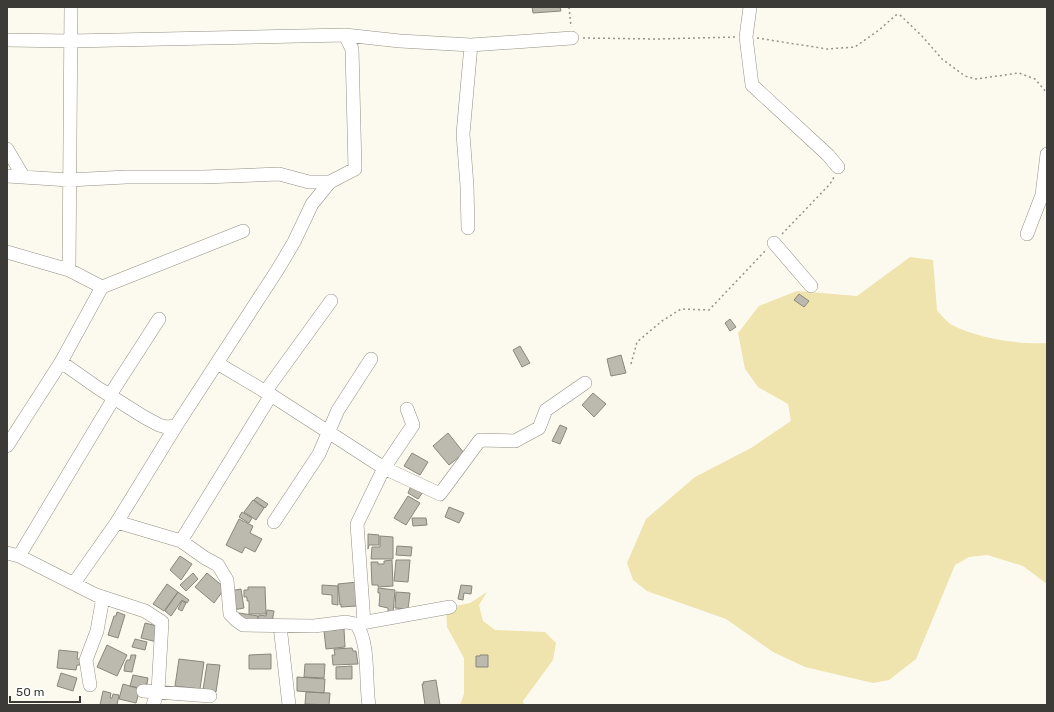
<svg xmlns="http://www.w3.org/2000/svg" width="1054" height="712" font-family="Rubik,sans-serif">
  <rect width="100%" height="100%" fill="#fcfaef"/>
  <path fill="#efe3ae" d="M910,257L933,260L937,310C941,315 947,322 952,325C977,338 1019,345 1047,343V584L1023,566L987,555L969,557L955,565L916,659L889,680L873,683L805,667L773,652L726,619L647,591L633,580L627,563L646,519L695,477L751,448L791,421L788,404L758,387L745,369L738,333L759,306L797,291L857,296Z
    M487,592L479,605L483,621L495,630L545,632L556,643L553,660L523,701L524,705H460L464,694V658L447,627L446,608L470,603Z"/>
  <path fill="#bcbaaf" stroke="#89877d" d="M532,7H560L561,11L533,13Z
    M799,294L809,301L804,307L794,300Z
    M730,319L736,327L730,331L725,323Z
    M520,346L530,363L522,367L513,350Z
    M621,355L626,373L611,376L607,359Z
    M593,393L606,404L594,417L582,405Z
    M560,425L567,428L560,444L552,441Z
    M448,433L464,453L449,465L433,446Z
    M412,453L428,462L420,475L404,466Z
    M412,484L423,492L418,499L408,493Z
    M408,496L420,503L406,525L394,518Z
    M257,497L268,504L265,508L254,500Z
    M253,500L264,508L256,520L244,512Z
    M449,507L464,513L459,523L445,517Z
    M242,512L252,518L249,523L239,517Z
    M412,518H426L427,525L413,526Z
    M239,519L253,526L250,533L262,539L255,552L245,547L242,553L226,545Z
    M368,534L379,535V545H369L368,549Z
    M380,536L393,537V559H371L372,547H380Z
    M397,546L412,547L411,556L396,555Z
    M180,556L192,564L181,580L170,570Z
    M392,560L393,586L378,587V585H372L371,562H378V564H384V561Z
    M396,560H410L408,582L394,581Z
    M193,573L198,579L186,591L180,585Z
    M207,573L225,588L214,603L195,587Z
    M358,582L360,604L356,605V606L341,607V604L340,605L338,584Z
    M167,584L178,592L164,611L153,604Z
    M322,585L338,586V605L332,604V595L322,594Z
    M461,585L472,586L471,594L464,593L463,600L458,599Z
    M248,587H265L266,614H249V601H247V597H244V590H248Z
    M378,588L395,590L393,613H388V608L379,606L380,593H378Z
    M241,589L244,608L233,610L230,591Z
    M178,592L189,600L187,603L182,600L171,616L165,611Z
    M396,592L410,593L408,609L395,608Z
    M182,601L186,603L182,611L178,609Z
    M267,610L274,611L272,622L258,620L259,615L266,616Z
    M117,612L125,615L118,638L108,635L114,616H116Z
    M239,613L258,616L257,623L238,619Z
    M145,623L161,627L157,642L141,638Z
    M344,629L345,647L326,649L324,631Z
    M135,639L147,642L145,650L132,647Z
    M107,645L127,655L117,676L97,667Z
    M352,648L353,651H356L358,664L333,665L332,655H335L334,649Z
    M59,650L78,652L77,659H81L80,665H77L76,670L57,668Z
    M271,654V669H249V655Z
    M131,655H136L132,672L124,671L125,664L127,660H130Z
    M480,655H488V667H476V656H480Z
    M179,659L204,662L200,689L175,686Z
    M207,664L220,665L216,692L203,690Z
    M305,664H325L324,678L304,677Z
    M352,666V679H336V667Z
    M61,673L77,678L73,691L57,686Z
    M133,675L148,678L147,684H145L144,689L130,686Z
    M297,677L325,679L324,693L297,691Z
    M436,680L440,705H425L422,684H424L423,682Z
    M123,684L140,689L136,703L119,699Z
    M103,691L111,693L110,698H112L113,694L119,695L117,705H100Z
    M306,692L330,693L329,705L305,704Z"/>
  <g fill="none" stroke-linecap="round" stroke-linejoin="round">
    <defs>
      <path id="minor" d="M750,7L746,37L752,85L828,155L838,167
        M7,40L71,41L345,35L400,41L471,45L572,38
        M7,149L23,176
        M7,176L69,180L126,177H204L279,174L309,182H330L355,169L352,49L345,35
        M468,228L467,186L463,134L471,45
        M1027,234L1042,195L1047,154
        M774,243L811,286
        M7,252L69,270L102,287
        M69,270L71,7
        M61,362L98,388L144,417L159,425L166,427L176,426
        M217,363L271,395L384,468L440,494L480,440L515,441L539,428L546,410L585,383
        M265,392L331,301
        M110,395L159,319
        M7,446L61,362L102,287L243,231
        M117,522L181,541L205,558L218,565L227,580L230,614L236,620L243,625L314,626L346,622L356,624C370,642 365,683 369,705
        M274,522L319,454L338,410L371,359
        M181,541L271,395
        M7,553L19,556L96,595L145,611L162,622L158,691L153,705
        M19,556L114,398
        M74,583L117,522L176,426L278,269L294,242L312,204L330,182
        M364,623L357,524L384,468L413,425L407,409
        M356,624L450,607
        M280,626L289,705
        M90,685L86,660L97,631L103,597
        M143,691L210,696"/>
    </defs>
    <use href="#minor" stroke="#929086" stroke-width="14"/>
    <path stroke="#95938c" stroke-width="1.5" stroke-dasharray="2 3" stroke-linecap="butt" d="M569,7L571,27
      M583,38L657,39L735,37
      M757,38L827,49L855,47L879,30L896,15H900L922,36L942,59L965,76L976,79L1019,73L1035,79L1047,93
      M782,234L830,184L834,177
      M631,364L637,342L662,321L681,309L709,310L766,250"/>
    <use href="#minor" stroke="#fff" stroke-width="13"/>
  </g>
  <rect width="1054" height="712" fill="none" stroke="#3c3b37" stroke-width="16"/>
  <path d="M10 696v6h70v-6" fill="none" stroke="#3c3b37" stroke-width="2"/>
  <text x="16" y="696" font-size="12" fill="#3c3b37" stroke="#ffffff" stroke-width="3" paint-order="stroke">50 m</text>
</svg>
